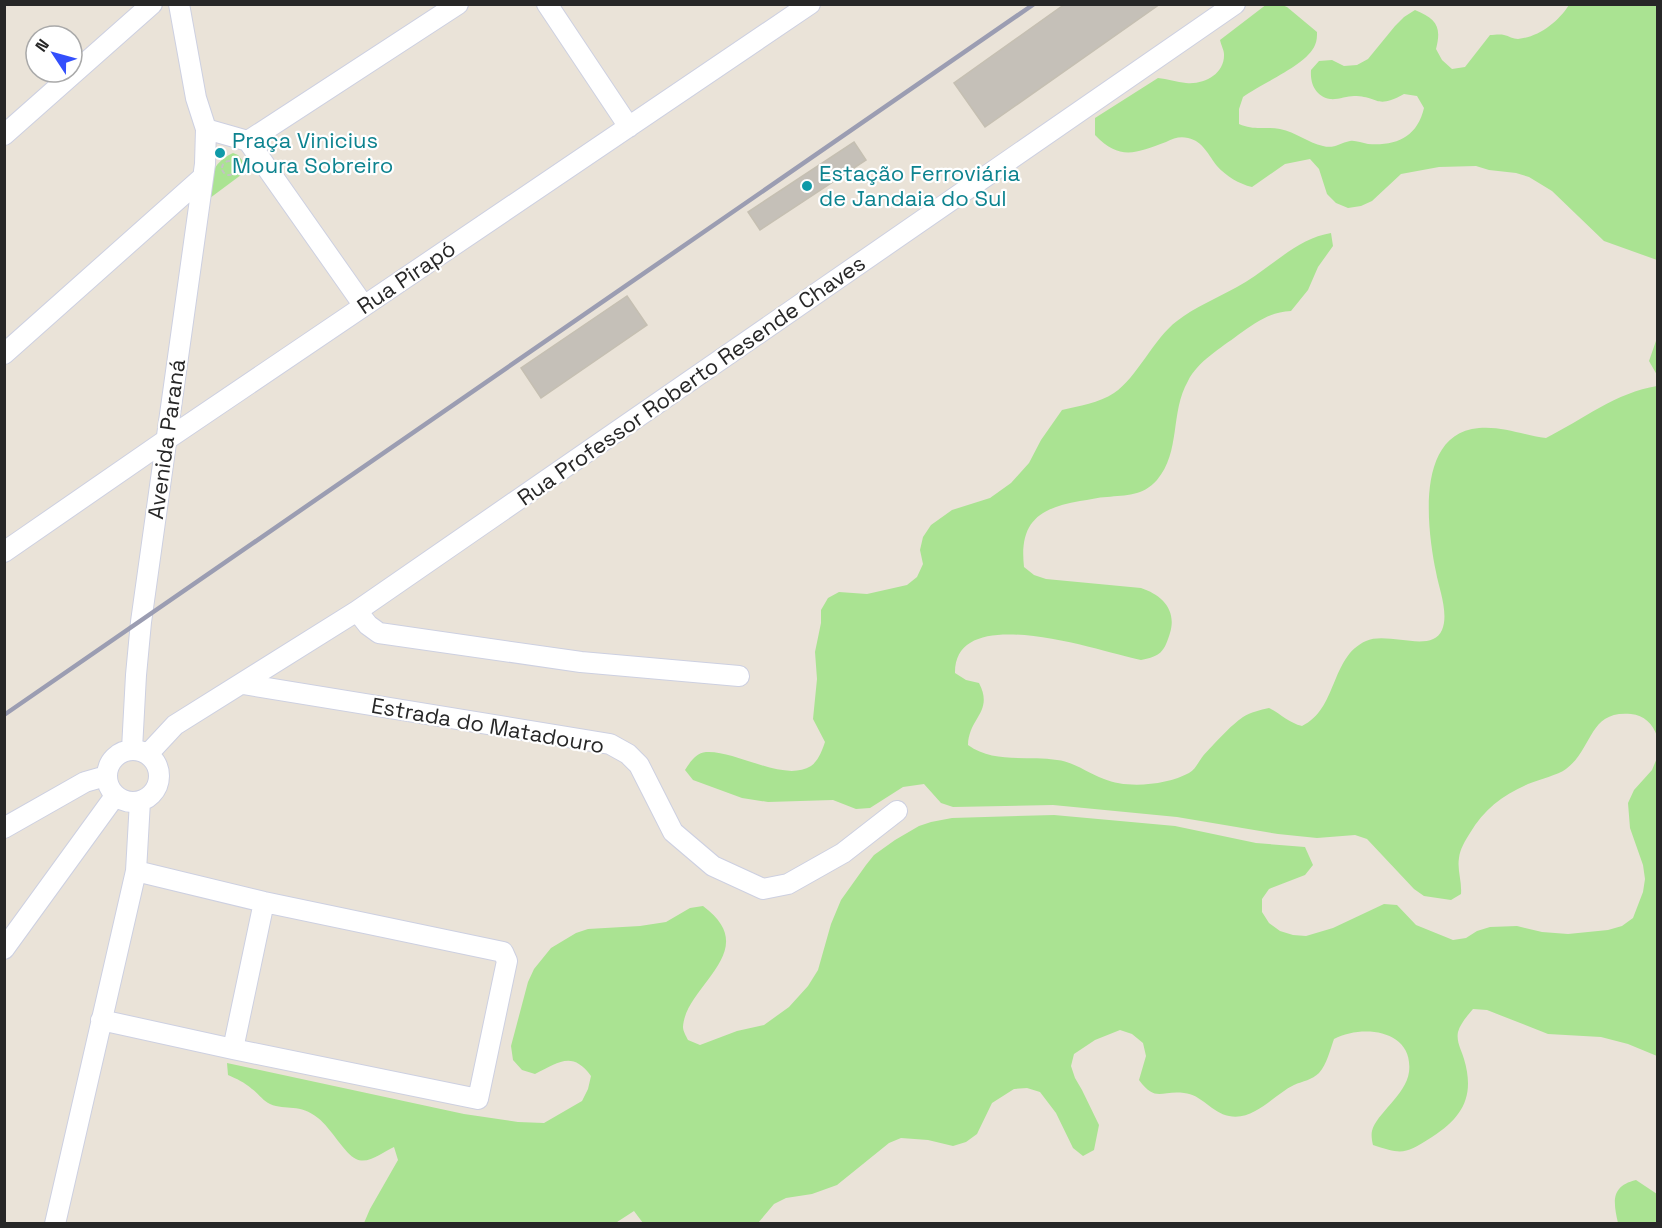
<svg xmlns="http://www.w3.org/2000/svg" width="1662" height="1228" font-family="'Space Grotesk',sans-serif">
  <rect width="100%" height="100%" fill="#eae3d8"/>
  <path fill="#aae392" d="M1267,4L1282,5L1287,7L1317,32C1317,36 1317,41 1315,45C1307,65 1262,83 1243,97L1239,109V124C1255,131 1265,126 1280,129C1296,132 1308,143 1323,146C1334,149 1340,143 1350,141C1355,140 1362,143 1368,144C1397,146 1417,137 1424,108L1417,96L1404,94C1375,110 1379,96 1354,96C1347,96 1337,100 1330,99C1315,96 1310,83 1311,70L1319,61L1332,60L1344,66L1357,65L1368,59L1395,26L1404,17L1415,10C1436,19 1442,26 1436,49L1442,60L1452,69L1465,67L1490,35C1494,35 1500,34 1504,35C1509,36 1513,39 1518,39C1539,37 1558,22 1569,5H1657V260L1604,241L1552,191L1529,177L1516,173L1489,170L1476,166L1439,167L1401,174L1372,201L1361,206L1348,208L1336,203L1327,194L1319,169L1310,159L1285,164L1252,187C1239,184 1226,176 1217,166C1209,156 1203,141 1188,138C1180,136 1174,138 1166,142C1136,153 1120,161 1095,135V118L1158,78C1167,79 1177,82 1186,83C1204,85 1225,74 1224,54C1224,50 1221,45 1220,40Z
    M233,153L238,155L249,169L206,201C211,178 210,164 233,153Z
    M1331,233L1333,246L1318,267L1308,290L1291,311C1269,312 1255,323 1238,335C1221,348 1198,361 1188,381C1170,412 1181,452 1157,480C1143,496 1126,495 1107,497C1098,497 1089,500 1080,501C1039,508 1019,522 1024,567L1034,575L1046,579L1141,588C1162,595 1177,610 1170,633C1164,652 1161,656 1141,660C1104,653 954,599 955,673L966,680L979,683C994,712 969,717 968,745C994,764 1027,755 1057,760C1075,762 1087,773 1104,779C1127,789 1167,785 1189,773C1195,770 1199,761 1203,756C1213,745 1231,725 1243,717C1251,712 1260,710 1269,708C1281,714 1289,723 1302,726C1338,709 1330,657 1366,641C1388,631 1432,654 1442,630C1449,613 1439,589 1436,572C1427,529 1415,433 1479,428C1502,426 1523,435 1546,438C1582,420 1617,392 1657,386V736C1653,724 1644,715 1631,714C1588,710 1594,748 1566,769C1558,775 1540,779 1528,784C1503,795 1484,809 1470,833C1465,841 1460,849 1459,858C1457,870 1462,881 1461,894L1451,900L1424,896L1414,889L1367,839L1355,835L1317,838L1278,834L1177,817L1053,805L953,807L941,803L924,784L903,787L870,808L856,809L833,800L768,802L742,798L693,780L685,770C690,762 696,753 706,752C737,750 783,783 811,766C818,761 822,751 825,742L813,719L817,679L815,652L821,623V610L828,598L839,592L867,594L907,585L917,577L923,564L920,550L923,537L931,525L952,510L990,498L1011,483L1029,463L1041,440L1062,410C1079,406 1099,403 1114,393C1137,378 1153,339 1177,321C1195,307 1217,298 1237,287C1269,270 1295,239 1331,233Z
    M1657,338V375L1649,361Z
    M1657,758V1056L1628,1044L1601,1037L1548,1034L1487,1010L1473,1009C1468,1015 1460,1024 1458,1032C1456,1042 1462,1051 1464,1059C1475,1096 1463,1117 1432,1137C1405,1154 1403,1155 1373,1145C1372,1141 1371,1135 1372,1131C1376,1114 1406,1095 1409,1072C1414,1030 1363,1024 1334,1039C1330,1050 1327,1064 1319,1073C1312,1080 1303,1081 1294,1085C1273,1095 1255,1121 1229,1116C1212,1113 1201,1094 1184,1093C1161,1090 1156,1103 1139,1080L1146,1056L1143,1043L1132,1034L1120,1030L1095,1040L1074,1054L1071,1066L1075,1078L1082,1090L1099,1125L1094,1150L1083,1156L1073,1148L1056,1113L1040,1092L1027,1088L1014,1089L992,1103L977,1134L966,1142L953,1146L928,1140L901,1138L889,1143L837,1185L812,1194L786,1198L774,1204L758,1223H643L634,1211L614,1224L364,1223L370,1209L398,1160L394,1147C383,1152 368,1165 356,1159C345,1154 331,1128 318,1118C300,1103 286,1111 270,1104C263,1101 258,1093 252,1089C244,1082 237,1079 228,1075L227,1063L464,1114L518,1122L544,1123L582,1101L588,1089L591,1076C572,1050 558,1063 535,1074L522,1070L513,1060L511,1046L528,982L534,969L551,948L576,933L588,929L640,926L666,922L690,908L703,906C764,951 685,985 683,1027C683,1031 686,1036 688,1040L700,1045L737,1031L764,1025L789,1007L808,986L818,970L831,924L841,900L866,865L874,855L895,840L919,826L931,822L952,818L1054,815L1175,826L1256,843L1305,847L1313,865L1305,875L1269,889L1262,899V912L1269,923L1280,931L1293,935L1306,936L1333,928L1384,904L1397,905L1416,925L1453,940L1466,938L1477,931L1490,927L1517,926L1542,932L1568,934L1608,930L1622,926L1633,918L1643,892L1645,879L1643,865L1630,828L1628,803L1634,790L1652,770Z
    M1636,1180L1657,1194V1223H1618C1613,1201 1611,1186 1636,1180Z"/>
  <path fill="#c5c0b8" stroke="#c5bfb2" stroke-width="1.5" d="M1065,4H1160L985,127L954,83Z
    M854,142L866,160L760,230L748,212Z
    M627,296L647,325L541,398L521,368Z"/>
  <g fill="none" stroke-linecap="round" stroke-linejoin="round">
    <defs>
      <path id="minor" d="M547,4L629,127
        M206,129L248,141L364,306
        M4,135L152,4
        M248,141L458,4
        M4,354L203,177
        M4,552L166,440L810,4
        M357,611L368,625L379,633L581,662L739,676
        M243,684L610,744L628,754L639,765L673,832L713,866L763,889L788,884L843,853L897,811
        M132,749L136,675L141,622L205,164L206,129L196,98L179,4
        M107 776a26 26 0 1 1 52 0a26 26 0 1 1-52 0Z
        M148,754L175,725L357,611L1235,4
        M4,828L85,782L106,776
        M4,949L115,796
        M101,1020L233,1049L478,1099L507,961L503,952L264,902L136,871
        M233,1049L264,902
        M55,1224L136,871L140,801"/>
    </defs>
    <use href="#minor" stroke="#cdd0e1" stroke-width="22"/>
    <path stroke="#c3c3c3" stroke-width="2" stroke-dasharray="4.5 3" stroke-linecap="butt" d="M222 168a7 7 0 1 1 14 0a7 7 0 1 1-14 0Z"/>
    <use href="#minor" stroke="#fff" stroke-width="20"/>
    <path stroke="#9b9db2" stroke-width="4.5" d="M4,715L1034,4"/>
  </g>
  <g fill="#0f9aa8" stroke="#fff" stroke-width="2">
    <circle cx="220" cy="153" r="6"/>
    <circle cx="807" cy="186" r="6"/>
  </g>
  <g text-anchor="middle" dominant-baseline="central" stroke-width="4.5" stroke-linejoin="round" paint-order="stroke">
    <g font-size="22" fill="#0d838f" stroke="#fff" text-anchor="start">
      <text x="232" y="140">Praça Vinicius<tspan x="232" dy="25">Moura Sobreiro</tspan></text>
      <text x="819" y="173">Estação Ferroviária<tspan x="819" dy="25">de Jandaia do Sul</tspan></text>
    </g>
    <g font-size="22" fill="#272727" stroke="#fff">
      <text transform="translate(406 277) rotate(-34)">Rua Pirapó</text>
      <text transform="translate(691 380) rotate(-35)">Rua Professor Roberto Resende Chaves</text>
      <text transform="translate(166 439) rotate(-82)">Avenida Paraná</text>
      <text transform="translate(488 725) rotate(10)">Estrada do Matadouro</text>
    </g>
  </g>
  <rect width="1662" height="1228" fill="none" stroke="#272727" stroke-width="12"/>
  <g transform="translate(54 54) rotate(306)"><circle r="28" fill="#ffffff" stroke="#a9a9a9" stroke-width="1.5"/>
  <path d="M0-4.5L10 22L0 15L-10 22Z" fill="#334ffc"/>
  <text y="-9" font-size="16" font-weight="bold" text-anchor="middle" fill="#272727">N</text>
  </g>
</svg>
